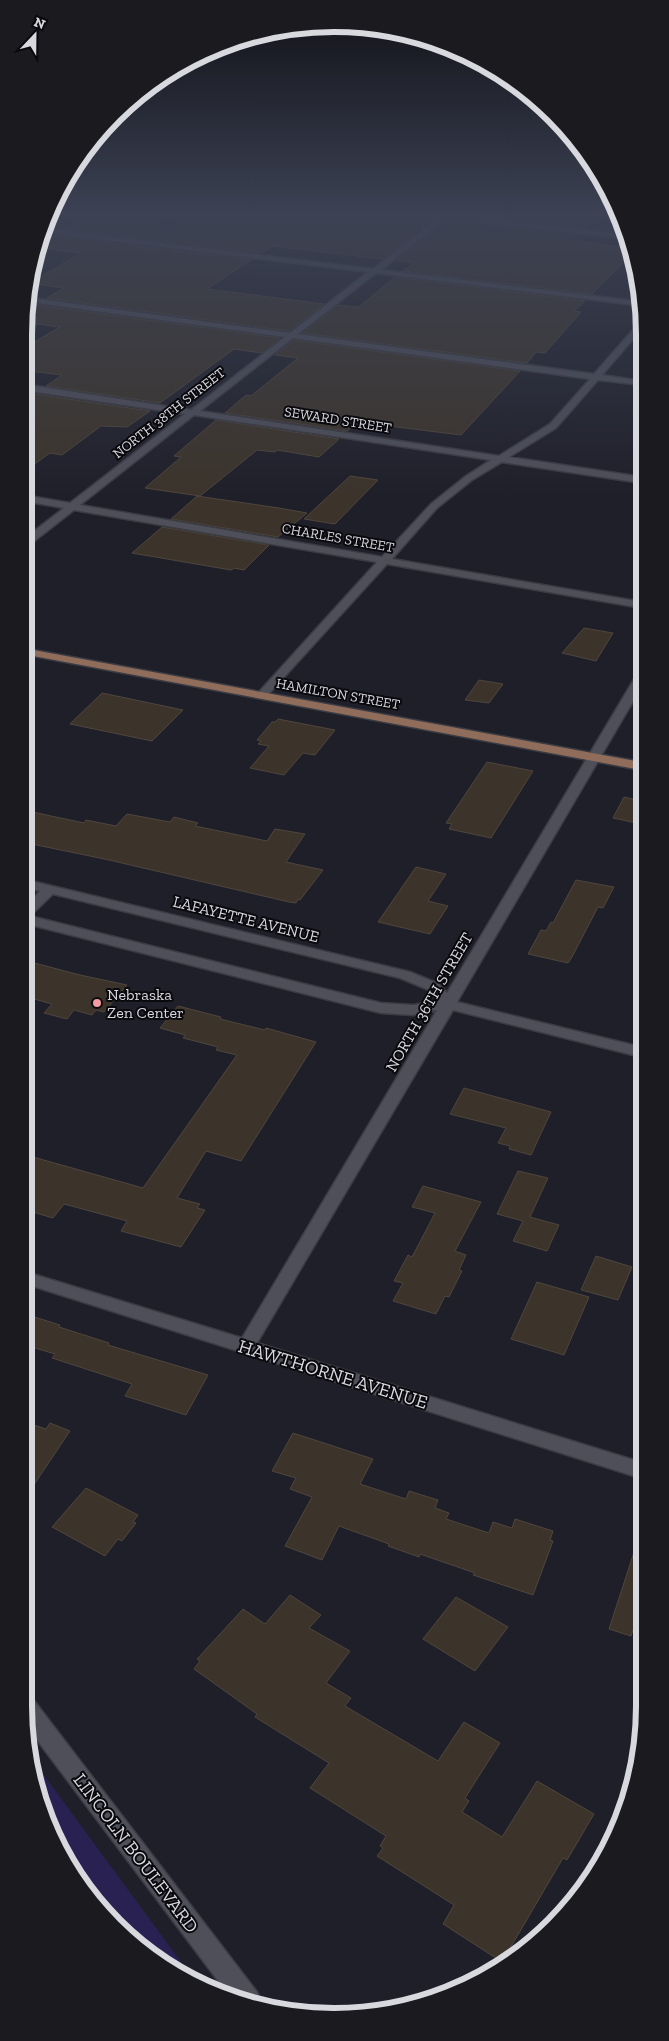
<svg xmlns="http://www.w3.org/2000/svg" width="669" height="2041" font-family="'Zilla Slab',serif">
  <rect width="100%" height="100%" fill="#1f1f29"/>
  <path fill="#282151" d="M35,1765L46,1778L198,1985L101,1912L47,1825Z"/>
  <path fill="#3c342b" stroke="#4f463d" d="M200,212H315L368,218L374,213L410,217V215L434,219L383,259L273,246L261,253L65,229L89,216L176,226Z
    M446,212H580L574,218L593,221L585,228Z
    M447,220L577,235L572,240L629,248L631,255L592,294L403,271L414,263L396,260Z
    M53,236L251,260L207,289L324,304L289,331L47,298L64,288L30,283L81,253L41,248L43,241Z
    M395,277L585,301L574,311L581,312L545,353L536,352L527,363L303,333L338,305L359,307Z
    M36,305L280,338L262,353L234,349L160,403L46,386L62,375L29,371V345L60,327L30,323V309Z
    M294,340L520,371L461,435L357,422L347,431L225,413L246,395L251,396L298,358L275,355Z
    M34,394L150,411L127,427L101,426L62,455L50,453L29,468V397Z
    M216,420L339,439L319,457L277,450L275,452L257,450L200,496L145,488L181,457L174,456Z
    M350,476L378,480L335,524L304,519Z
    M197,496L279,508L307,513L278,537L171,519Z
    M162,527L269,545L244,570L234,568L231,570L132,553Z
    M584,628L613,633L596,661L562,653Z
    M479,680L503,684L489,703L465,700Z
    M102,693L183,710L152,741L70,724Z
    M278,719L335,730L315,755L303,753L284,775L250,768L269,746L258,744L261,741L257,740L272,722H275Z
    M487,762L533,771L491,838L449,829L452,824L446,823Z
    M624,797L641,801V824L613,818Z
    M28,811L84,823L86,820L116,826L127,814L170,822L174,817L198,823L195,826L267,841L275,829L305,834L286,862L323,870L300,900L298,899L296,903L289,902L109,860L27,843Z
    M416,867L446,874L428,901L448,906L430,934L378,922Z
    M576,880L614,887L603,908L598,907L572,957L568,963L528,954L541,930L546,931L551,922L553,923Z
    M27,961L80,975L127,985L104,1012L96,1010L92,1015L74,1010L67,1019L44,1013L52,1004L27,997Z
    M178,1006L221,1017L220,1019L265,1030L266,1028L316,1042L241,1161L206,1151L177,1198L200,1204L197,1208L205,1210L181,1247L121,1231L127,1221L64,1204L53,1218L26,1210V1155L143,1188L237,1055L216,1050L218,1047L183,1038L185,1035L160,1028Z
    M464,1088L551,1112L531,1155L509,1149L510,1146L498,1143L506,1128L450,1114Z
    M518,1171L548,1178L530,1217L559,1225L547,1251L513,1241L523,1221L497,1214Z
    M423,1186L481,1202L455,1251L466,1255L459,1270L462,1271L449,1297L445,1296L436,1314L393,1301L403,1283L394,1281L408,1255L412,1257L435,1213L412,1207Z
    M596,1256L632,1267L618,1300L581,1290Z
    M537,1282L589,1297L564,1355L511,1339Z
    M25,1314L60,1325L59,1327L109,1343L108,1345L208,1375L186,1415L125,1396L132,1384L52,1358L55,1354L25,1345Z
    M25,1422L46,1429L50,1423L70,1431L25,1498Z
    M293,1433L373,1459L360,1484L406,1499L409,1491L438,1500L435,1508L449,1513L446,1519L489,1533L493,1522L512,1528L515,1519L553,1531L550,1540L553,1541L533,1595L473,1575L475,1573L420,1554L419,1557L388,1546L389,1544L339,1526L322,1560L285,1546L312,1497L290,1489L296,1478L272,1471Z
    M86,1488L138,1515L133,1522L136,1523L122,1541L118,1539L105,1556L52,1527Z
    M635,1549L640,1550V1632L633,1630L631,1636L609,1629Z
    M290,1595L321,1615L309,1628L350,1651L326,1683L351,1698L345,1706L438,1761L464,1722L500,1743L465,1798L469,1801L462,1812L502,1837L537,1781L594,1814L567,1860L563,1858L502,1962L443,1924L454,1905L377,1856L383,1848L380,1846L386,1836L310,1788L329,1763L255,1717L257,1714L194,1669L200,1661L197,1659L243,1609L265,1624Z
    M456,1597L508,1627L475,1671L423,1639Z"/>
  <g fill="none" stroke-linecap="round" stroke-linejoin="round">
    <defs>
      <path id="minor" d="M405,212L445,214L625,235L626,239L446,218L381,270L643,302V306L376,273L298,334L594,374L639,323H642V329L602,375L642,381V385L598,380L556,428L509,457L642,477V483L502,462L472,480L437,508L392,559L642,602V608L387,564L266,697H258L256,695L258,693L377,562L74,510L33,542L29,543V535L64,508L29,502V496L70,503L185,414L29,391V385L191,410L285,337L30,302V298L290,333L368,272L47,233L48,229L373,269L439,218ZM293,338L590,379L550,424L499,456L200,411ZM194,415L491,460L466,476L431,504L382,557L80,505Z
        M642,673V686L457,1002L641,1047V1057L453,1010L257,1343L640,1462V1478L26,1284V1272L242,1338L437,1010L413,1015L381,1013L27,924V905L40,891L27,888V880L410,972L439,984L447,993L636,676ZM53,894L400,978L429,990L438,1001L413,1005L381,1003L30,916Z
        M24,1695L32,1698L257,1992L261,2001L259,2004L228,1994L28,1728L24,1706Z"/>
      <path id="major" d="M28,649L641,762V770L28,655Z"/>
    </defs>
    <use href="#minor" stroke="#3b3b43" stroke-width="3"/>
    <use href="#major" stroke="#3b3b43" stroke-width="3"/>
    <use href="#minor" fill="#4f4f5a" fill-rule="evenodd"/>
    <use href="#major" fill="#906d5a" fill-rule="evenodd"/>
  </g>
  <linearGradient id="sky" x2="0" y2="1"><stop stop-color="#111117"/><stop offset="0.43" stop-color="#3c4254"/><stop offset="1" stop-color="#3c4254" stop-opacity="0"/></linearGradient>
  <rect width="669" height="498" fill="url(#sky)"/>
  <circle fill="#f49aa0" stroke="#0a0a0e" stroke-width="2" cx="97" cy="1003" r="5"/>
  <g text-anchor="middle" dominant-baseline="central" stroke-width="4" stroke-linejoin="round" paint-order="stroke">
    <g font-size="14" fill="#d8d8df" stroke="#0a0a0e">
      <text transform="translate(169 413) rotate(-38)">NORTH 38TH STREET</text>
      <text transform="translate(338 420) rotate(9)">SEWARD STREET</text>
      <text transform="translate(338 538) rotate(10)">CHARLES STREET</text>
      <text transform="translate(338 694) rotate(10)">HAMILTON STREET</text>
    </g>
    <g font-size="16" fill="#d8d8df" stroke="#0a0a0e">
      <text transform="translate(246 919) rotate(14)">LAFAYETTE AVENUE</text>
      <text transform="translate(429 1002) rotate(-60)">NORTH 36TH STREET</text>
    </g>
    <g font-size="16" fill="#d8d8df" stroke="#0a0a0e" text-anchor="start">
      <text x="107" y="994">Nebraska<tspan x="107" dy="18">Zen Center</tspan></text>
    </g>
    <g font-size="19" fill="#d8d8df" stroke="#0a0a0e">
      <text transform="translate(333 1374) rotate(17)">HAWTHORNE AVENUE</text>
      <text transform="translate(136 1853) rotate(53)">LINCOLN BOULEVARD</text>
    </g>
  </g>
  <path d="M0 0H669V2041H0ZM334 32H334A302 302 0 0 1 636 334V1706A302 302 0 0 1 334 2008H334A302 302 0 0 1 32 1706V334A302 302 0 0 1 334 32Z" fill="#1a1a1f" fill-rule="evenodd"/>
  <path fill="none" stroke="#d8d8df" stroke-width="6" d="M334 32H334A302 302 0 0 1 636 334V1706A302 302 0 0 1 334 2008H334A302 302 0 0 1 32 1706V334A302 302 0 0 1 334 32Z"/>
  <g transform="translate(35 35) rotate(22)" stroke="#0a0a0e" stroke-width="4" paint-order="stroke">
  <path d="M0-4L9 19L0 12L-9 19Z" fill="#d8d8df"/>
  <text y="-8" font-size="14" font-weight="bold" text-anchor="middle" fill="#d8d8df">N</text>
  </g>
</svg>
